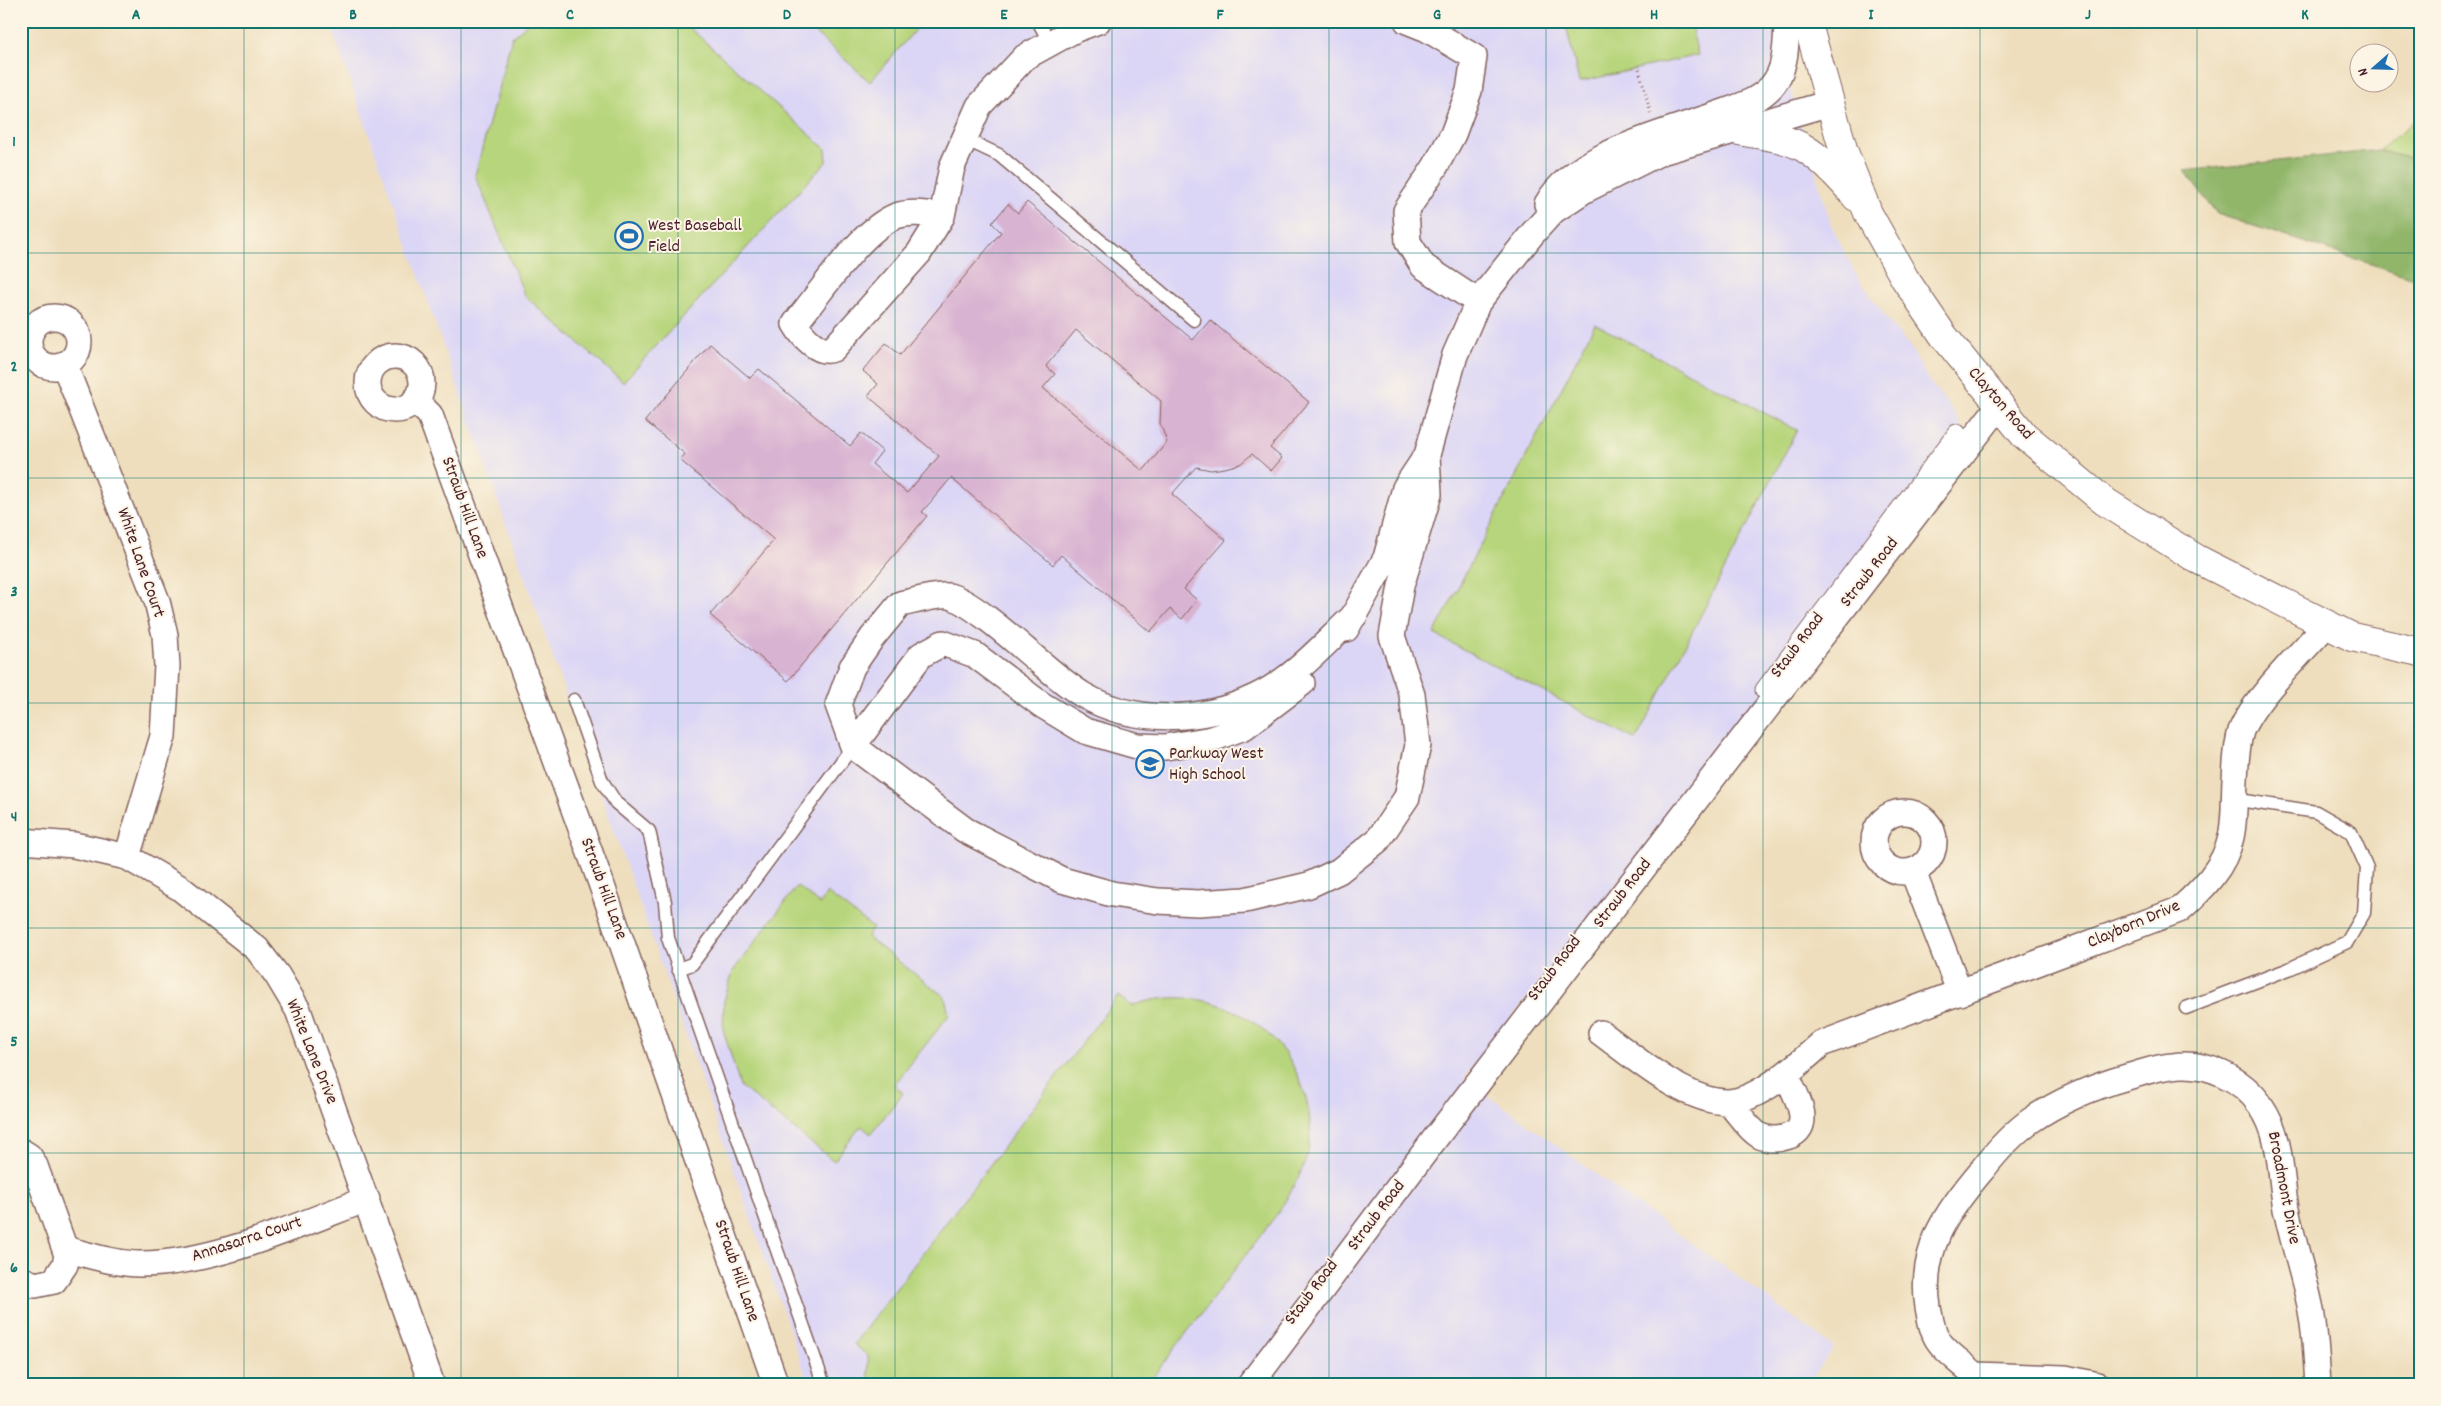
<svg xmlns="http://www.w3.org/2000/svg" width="2441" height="1406" font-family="Dekko,sans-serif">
  <rect width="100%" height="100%" fill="#fcf5e5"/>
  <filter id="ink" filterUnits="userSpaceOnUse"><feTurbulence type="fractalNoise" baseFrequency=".02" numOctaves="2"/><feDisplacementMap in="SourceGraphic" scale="10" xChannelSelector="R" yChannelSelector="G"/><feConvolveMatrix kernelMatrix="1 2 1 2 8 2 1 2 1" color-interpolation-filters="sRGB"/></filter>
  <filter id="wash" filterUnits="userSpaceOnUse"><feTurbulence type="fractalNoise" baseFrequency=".0096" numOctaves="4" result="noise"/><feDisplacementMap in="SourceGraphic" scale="20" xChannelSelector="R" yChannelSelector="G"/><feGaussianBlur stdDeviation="1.12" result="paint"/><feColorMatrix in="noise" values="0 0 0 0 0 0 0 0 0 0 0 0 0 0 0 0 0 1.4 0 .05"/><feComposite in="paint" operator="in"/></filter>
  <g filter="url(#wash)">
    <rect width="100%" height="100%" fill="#eedebd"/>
    <path fill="#dcd6f6" d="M329,21H1771L1831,225L1855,273L1889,322L1911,348L1928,380L1948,404L1960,423L1962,439L1956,450L1464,1078L1834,1347L1806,1385H809Z"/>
    <path fill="#b7d57b" stroke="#807a53" d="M530,21H682L826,149L827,161L623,382L525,296L475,175L512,37Z
      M802,21H923L870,82Z
      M1565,21H1690L1698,55L1579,82Z
      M2420,116V162L2380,150Z
      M1595,324L1797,430L1636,740L1434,634Z
      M797,886L820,904L827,893L873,928L867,937L945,997L949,1015L894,1085L903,1093L871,1134L861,1126L834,1161L740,1086L723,1029L724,1001L733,971Z
      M1118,996L1131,1006C1223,973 1315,1044 1310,1140C1309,1162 1291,1191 1280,1210L1147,1385H869L868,1356L854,1344Z"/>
    <path fill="#91b66b" stroke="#6e6a4b" d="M2380,150L2420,162V280L2217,214L2184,171Z"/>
    <g id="blocks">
      <path fill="#d9b3d2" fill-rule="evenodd" d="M1027,202L1193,340L1210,320L1309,402L1270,448L1282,458L1271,471L1252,454L1240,464L1225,468L1211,470L1196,467L1172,494L1226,540L1184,589L1197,600L1182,619L1170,609L1150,632L1061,555L1053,565L951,478L922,512L927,516L788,681L710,615L774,540L680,460L685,454L645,421L710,344L750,378L759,369L850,446L861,433L882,451L872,464L907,493L939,456L868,396L878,384L863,371L886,343L900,355L1001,232L992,223L1008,204L1018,213ZM1076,330L1161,401L1160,423L1167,442L1143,471L1043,388L1055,374L1046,366Z"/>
    </g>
  </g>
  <g filter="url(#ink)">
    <use href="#blocks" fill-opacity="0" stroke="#83625e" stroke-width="1"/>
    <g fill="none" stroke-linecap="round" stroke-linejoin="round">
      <defs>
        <path id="service" d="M1038,21L1050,43
          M965,139L999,155L1194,320
          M574,700L602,781L616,803L649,831L665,902L668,938L824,1385
          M678,969L692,964L853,746
          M2186,1008L2289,969L2347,942L2364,913L2367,868L2351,832L2316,812L2233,799"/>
        <path id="pedestrian" d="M1765,690L1957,434"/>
        <path id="minor" d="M1407,21L1427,29L1474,57L1469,91L1453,134L1435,167L1406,211L1408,242L1423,266L1478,302
          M1547,204C1575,153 1666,133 1718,114C1737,107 1757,102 1771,87C1787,70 1786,42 1787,21
          M942,216C927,214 910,211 896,216C861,230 824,288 800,317L795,324C802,336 819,355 833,349L919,253L942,216L952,167L979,106L1025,57L1076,29L1098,21
          M29 342a25 25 0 1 1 50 0a25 25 0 1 1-50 0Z
          M368 383a27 27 0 1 1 54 0a27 27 0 1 1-54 0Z
          M64,364L157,601L165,635L167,666L163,736L127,857
          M415,400L430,415L601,883L776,1385
          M1355,615C1324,644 1294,679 1255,697C1203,722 1134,725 1083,695C1068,686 1054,674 1041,663C1020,646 973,602 949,596C938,594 911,602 900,604L872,638L852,667L838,705L853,746L965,830L1062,880L1112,894L1158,901L1198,903L1245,900L1309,885L1339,871L1378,840L1407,797L1418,745L1412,695L1392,636L1401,586L1429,494L1427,455
          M1346,629L1386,558L1405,488L1427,455L1455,355L1478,302L1533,233L1553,211L1583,191L1661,152L1830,103
          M853,746L921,655L943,643L975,655L1042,705L1085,731L1137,746L1165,747L1212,739L1244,727L1302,683
          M1874 842a30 30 0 1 1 60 0a30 30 0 1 1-60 0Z
          M21,841L74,845L127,857L180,888L257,949L277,975L298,1010L432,1385
          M1913,872L1960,993
          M1601,1033C1634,1057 1685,1102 1728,1102C1758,1101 1800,1063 1821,1044L2179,910C2201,891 2225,867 2231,837C2235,819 2234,798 2235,780C2236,764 2236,747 2241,731C2253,700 2302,652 2326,625
          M1728,1102C1738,1112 1748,1129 1760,1136C1769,1140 1777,1140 1786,1137C1817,1129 1795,1093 1786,1075
          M21,1151L29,1156L35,1166L67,1255L65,1265L54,1281L35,1285L21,1279
          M65,1249C89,1255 115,1264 140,1264C214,1264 298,1225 367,1199
          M1975,1375C1964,1364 1946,1353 1938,1340C1932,1331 1930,1318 1928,1307C1919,1250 1947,1211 1982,1170C1996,1152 2012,1134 2030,1121C2059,1101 2092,1087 2127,1077C2142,1073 2157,1067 2172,1066C2206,1061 2242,1078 2261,1106C2282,1136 2280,1175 2286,1209C2292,1238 2301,1267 2308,1296C2315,1325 2316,1355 2318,1385
          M1975,1375L2065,1378L2098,1385
          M1250,1385L1437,1136L1999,406"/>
        <path id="secondary" d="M1807,21L1844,152L1868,213L1905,279L1943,335L2024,435L2104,501L2197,559L2352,637L2420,652
          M1739,131C1760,135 1785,137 1804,148C1824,160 1841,179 1856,197"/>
      </defs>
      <use href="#service" stroke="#83625e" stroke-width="15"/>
      <use href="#pedestrian" stroke="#83625e" stroke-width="21"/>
      <use href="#minor" stroke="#83625e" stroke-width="28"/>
      <use href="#secondary" stroke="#83625e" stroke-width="30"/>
      <path stroke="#83625e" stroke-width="3" stroke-dasharray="1 4" stroke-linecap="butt" d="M1639,69L1651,114"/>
      <use href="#service" stroke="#fff" stroke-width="12"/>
      <use href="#pedestrian" stroke="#fff" stroke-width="19"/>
      <use href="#minor" stroke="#fff" stroke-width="25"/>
      <use href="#secondary" stroke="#fff" stroke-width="28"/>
    </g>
  </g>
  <path fill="none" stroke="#0f766e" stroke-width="1" stroke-opacity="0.55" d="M244,21V1385M461,21V1385M678,21V1385M895,21V1385M1112,21V1385M1329,21V1385M1546,21V1385M1763,21V1385M1980,21V1385M2197,21V1385M21,253H2420M21,478H2420M21,703H2420M21,928H2420M21,1153H2420"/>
  <defs>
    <symbol id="stadium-ring" viewBox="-11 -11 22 22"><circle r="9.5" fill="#fcf5e5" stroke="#1f6fb2" stroke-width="1.5"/><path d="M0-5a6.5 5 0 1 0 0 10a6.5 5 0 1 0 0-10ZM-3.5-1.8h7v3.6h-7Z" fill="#1f6fb2"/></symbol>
    <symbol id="school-ring" viewBox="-11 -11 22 22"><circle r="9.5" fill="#fcf5e5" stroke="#1f6fb2" stroke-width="1.5"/><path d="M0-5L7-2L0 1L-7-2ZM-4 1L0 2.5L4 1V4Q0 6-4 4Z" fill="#1f6fb2"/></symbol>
  </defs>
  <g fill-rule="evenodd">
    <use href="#stadium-ring" x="613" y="220" width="32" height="32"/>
    <use href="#school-ring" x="1134" y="748" width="32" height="32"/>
  </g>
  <g text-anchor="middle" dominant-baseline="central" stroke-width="4" stroke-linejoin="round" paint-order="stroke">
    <g font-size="18" fill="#4a1f2b" stroke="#fcf5e5" text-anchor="start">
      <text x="648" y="226">West Baseball<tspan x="648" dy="21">Field</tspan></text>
      <text x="1169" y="754">Parkway West<tspan x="1169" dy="21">High School</tspan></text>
    </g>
    <g font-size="18" fill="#4a1f2b" stroke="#fcf5e5">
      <text transform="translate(2000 404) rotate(49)">Clayton Road</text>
      <text transform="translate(464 508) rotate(70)">Straub Hill Lane</text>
      <text transform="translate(140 563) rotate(71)">White Lane Court</text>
      <text transform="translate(1870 573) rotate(-52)">Straub Road</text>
      <text transform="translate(1798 646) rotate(-53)">Staub Road</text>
      <text transform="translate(603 889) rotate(70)">Straub Hill Lane</text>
      <text transform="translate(1623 894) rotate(-52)">Straub Road</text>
      <text transform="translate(2134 925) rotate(-23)">Clayborn Drive</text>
      <text transform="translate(1555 969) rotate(-53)">Staub Road</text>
      <text transform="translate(311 1052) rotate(68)">White Lane Drive</text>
      <text transform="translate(2283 1188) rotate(79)">Broadmont Drive</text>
      <text transform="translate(1377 1216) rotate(-53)">Straub Road</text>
      <text transform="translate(247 1240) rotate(-18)">Annasarra Court</text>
      <text transform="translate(736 1271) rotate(71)">Straub Hill Lane</text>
      <text transform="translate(1312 1293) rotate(-53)">Staub Road</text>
    </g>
  </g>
  <rect width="2441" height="1406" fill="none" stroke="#fcf5e5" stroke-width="55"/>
  <g transform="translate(2374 68) rotate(250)"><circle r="24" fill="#fcf5e5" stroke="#b59f9b"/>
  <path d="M0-4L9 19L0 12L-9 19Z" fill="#1f6fb2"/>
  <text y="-8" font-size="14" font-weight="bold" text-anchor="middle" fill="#4a1f2b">N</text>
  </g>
  <rect x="28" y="28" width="2386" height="1350" fill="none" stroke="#0f766e" stroke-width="2"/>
  <g font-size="16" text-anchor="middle" font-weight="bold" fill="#0f766e">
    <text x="136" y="19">A</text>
    <text x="353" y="19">B</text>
    <text x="570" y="19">C</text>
    <text x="787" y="19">D</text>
    <text x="1004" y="19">E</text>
    <text x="1220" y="19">F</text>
    <text x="1437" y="19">G</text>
    <text x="1654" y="19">H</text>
    <text x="1871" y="19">I</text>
    <text x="2088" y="19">J</text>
    <text x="2305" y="19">K</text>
    <text x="14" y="146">1</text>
    <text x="14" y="371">2</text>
    <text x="14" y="596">3</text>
    <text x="14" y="821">4</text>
    <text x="14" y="1046">5</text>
    <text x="14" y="1272">6</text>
  </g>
</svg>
